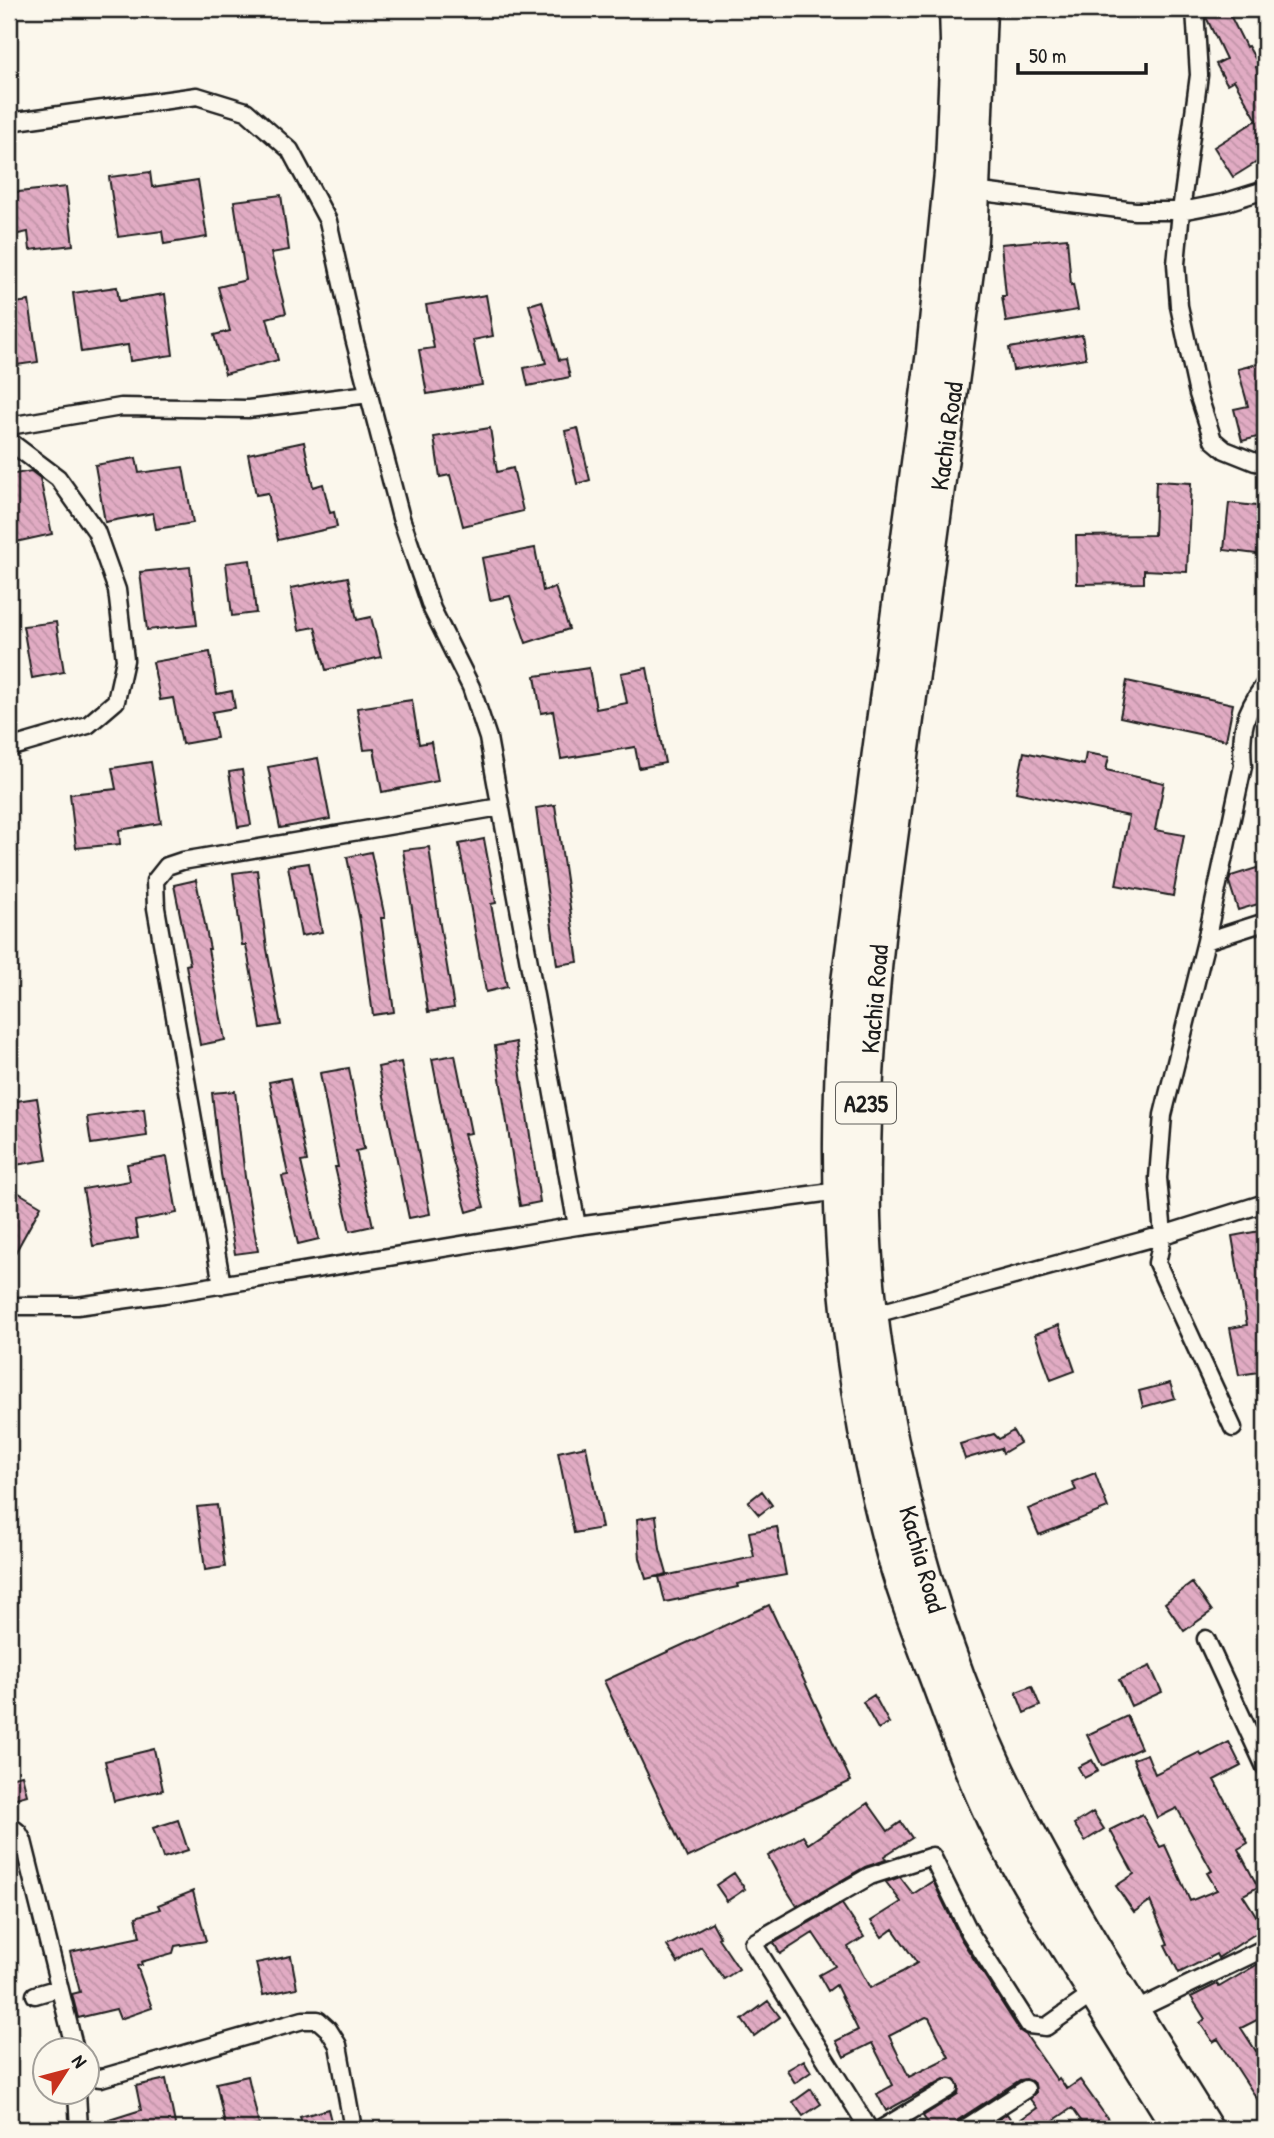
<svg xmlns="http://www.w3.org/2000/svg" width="1274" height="2138" font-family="'Patrick Hand',sans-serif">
  <defs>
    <pattern id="building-back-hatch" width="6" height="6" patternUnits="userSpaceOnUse" patternTransform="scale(1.75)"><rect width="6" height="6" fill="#e1abc3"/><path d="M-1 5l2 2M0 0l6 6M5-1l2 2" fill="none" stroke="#c093a7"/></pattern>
  </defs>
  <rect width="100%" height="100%" fill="#fbf7ec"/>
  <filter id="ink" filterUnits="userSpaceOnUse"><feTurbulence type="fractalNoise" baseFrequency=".0143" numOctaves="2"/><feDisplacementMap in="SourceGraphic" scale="14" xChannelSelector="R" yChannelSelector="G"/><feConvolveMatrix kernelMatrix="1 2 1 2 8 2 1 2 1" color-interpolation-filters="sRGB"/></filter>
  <g filter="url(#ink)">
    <path fill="url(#building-back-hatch)" stroke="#1c1c1c" stroke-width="2" fill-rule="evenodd" d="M1223,9H1227L1246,47L1248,46L1259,65L1256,67L1265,82V157L1233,177L1214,147L1257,120L1234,80L1227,84L1216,64L1226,59L1206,17Z
      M150,172L152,187L198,180L207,237L164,244L162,231L118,237L109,177Z
      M66,187L73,245L30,250L28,232L13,235L9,215V193Z
      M281,195L289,250L271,253L286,313L267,318L278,360L225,374L214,335L230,331L218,287L246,280L234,201Z
      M1067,238L1071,285L1073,284L1078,310L1006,322L1002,296H1006L1001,244Z
      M117,287L119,301L165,294L173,355L130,361L128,345L81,352L73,293Z
      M486,295L493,336L473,340L482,385L427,394L419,350L434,348L426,305Z
      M29,301L38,362L9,366V325L18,324L15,303Z
      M542,301L559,360L566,359L570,377L528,386L524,368L546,363L529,305Z
      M1082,335L1086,358L1013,370L1009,348Z
      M1265,362V435L1242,441L1234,409L1248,406L1238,369Z
      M490,428L497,472L513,468L523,511L463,526L450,475L440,477L434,437Z
      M578,428L590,480L577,484L565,431Z
      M304,442L313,487L323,484L330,513L334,512L337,527L278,540L268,493L256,495L248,454Z
      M136,458L139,473L183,467L193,523L156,529L153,513L105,522L95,465Z
      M31,471L40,478L52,534L11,543L9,531V475Z
      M1156,481L1191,483L1187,572L1144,570V583L1077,584L1076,536L1154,535Z
      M1229,503L1265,507V555L1224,550Z
      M535,548L543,591L555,587L569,629L526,643L510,596L490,600L482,558Z
      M250,560L256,613L232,616L226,563Z
      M190,567L197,625L147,630L140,572Z
      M348,577L357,620L371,617L381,657L326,670L315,627L299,630L291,588Z
      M56,622L64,672L32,678L23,626Z
      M210,652L217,694L232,691L235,708L212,712L217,738L182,744L173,698L160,700L153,662Z
      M589,668L596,709L627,703L621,673L647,668L665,763L639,768L635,747L561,759L553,711L541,713L535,676Z
      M1127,681L1233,704L1226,740L1120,717Z
      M412,700L419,744L431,742L438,781L382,792L374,749L364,750L357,708Z
      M1024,752L1084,765L1086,753L1109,757L1106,770L1164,783L1155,830L1184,835L1173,896L1116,885L1129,816L1016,792Z
      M318,758L330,819L280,828L268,767Z
      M151,762L161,823L119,830L120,844L76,848L70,794L116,789L112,768Z
      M242,770L251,825L238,827L229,772Z
      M555,805L578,962L557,965L536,808Z
      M484,839L496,903L491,904L507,987L486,992L459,844Z
      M429,847L438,913L454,1008L428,1012L403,850Z
      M371,852L385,918H381L394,1012L373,1015L360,921L347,857Z
      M309,863L322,932L301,936L288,866Z
      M1263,866L1265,874V902L1238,910L1229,882L1231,876Z
      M257,870L267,949L281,1025L261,1028L246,945H242L233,873Z
      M196,880L210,949H208L225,1040L200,1045L186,965L190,964L174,885Z
      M516,1042L540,1202L520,1206L495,1046Z
      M455,1055L471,1133L464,1134L484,1207L467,1212L449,1146L432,1059Z
      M401,1062L430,1214L409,1218L378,1067Z
      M349,1068L364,1149L356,1151L373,1226L350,1231L335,1167H338L320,1073Z
      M290,1078L307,1161L301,1162L319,1239L298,1244L282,1176L288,1175L269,1082Z
      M235,1091L245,1177L258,1251L235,1254L221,1174L212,1093Z
      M37,1098L47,1160L9,1166V1102Z
      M144,1109L147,1136L91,1144L87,1117Z
      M167,1157L177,1213L135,1221L138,1238L93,1246L83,1189L130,1181L127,1164Z
      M9,1187L41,1206L9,1264Z
      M1265,1230V1371L1239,1375L1230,1328L1247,1325L1232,1236Z
      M1059,1325L1075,1371L1051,1380L1035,1334Z
      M1170,1383L1175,1398L1143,1407L1139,1391Z
      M1013,1431L1020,1443L1003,1453L1001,1448L965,1459L960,1444L994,1434L999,1439Z
      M586,1446L602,1528L574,1533L558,1452Z
      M1095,1473L1108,1508L1039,1535L1028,1509L1076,1490L1072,1482Z
      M762,1491L772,1505L759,1515L748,1502Z
      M217,1505L225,1567L205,1570L197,1507Z
      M656,1516L660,1549L667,1574L646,1579L640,1558L637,1519Z
      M777,1527L786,1575L737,1584L738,1587L665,1602L659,1577L754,1557L749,1532Z
      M1192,1583L1212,1611L1184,1631L1165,1603Z
      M769,1605L851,1781L687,1858L604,1681Z
      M1150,1666L1162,1692L1131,1706L1119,1680Z
      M1032,1686L1040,1706L1024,1713L1016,1692Z
      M874,1695L889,1723L878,1729L863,1702Z
      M1127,1716L1141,1748L1102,1766L1087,1735Z
      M1229,1742L1241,1766L1214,1780L1248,1843L1238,1849L1258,1887L1243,1895L1264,1928L1218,1958L1216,1954L1179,1973L1165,1945L1168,1944L1150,1901L1134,1912L1116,1886L1134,1874L1110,1830L1142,1814L1160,1847L1165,1845L1190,1901L1217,1890L1207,1873L1212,1871L1177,1808L1157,1818L1133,1759L1147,1754L1155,1774L1200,1752L1202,1756Z
      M154,1749L163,1790L114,1801L105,1761Z
      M1092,1760L1098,1771L1084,1778L1078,1767Z
      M22,1775L27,1795L9,1800V1778Z
      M868,1803L888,1831L901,1822L912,1838L884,1856L886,1860L865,1867L797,1906L784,1886L768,1856L803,1836L808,1844Z
      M1093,1812L1104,1829L1085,1841L1074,1824Z
      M178,1820L188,1850L163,1858L153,1828Z
      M734,1873L745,1889L727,1901L716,1885Z
      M900,1877L913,1894L933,1881L961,1939L1020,2031L1026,2035L1057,2080L1059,2078L1067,2089L1080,2080L1115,2129H1087L1072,2108L1041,2129H983L1007,2114L1014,2124L1037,2108L1030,2099L1036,2093L1035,2084L1026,2079L1020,2080L958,2120L954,2129H932L923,2116L958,2094L959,2087L953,2079H944L886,2111L877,2094L893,2085L872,2043L844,2057L836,2041L858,2030L836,1985L828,1991L819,1975L835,1966L813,1933L780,1954L774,1943L842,1904L864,1937L848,1947L870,1988L902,1972L917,1963L893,1929L882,1937L871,1921L901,1902L886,1882ZM926,2017L929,2018L949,2057L909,2077L889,2036Z
      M193,1891L206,1941L175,1946L173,1953L141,1962L142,1965L137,1966L152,2008L120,2019L116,2009L78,2018L72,1994L80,1992L70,1952L140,1937L136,1917L160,1909L158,1905Z
      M712,1922L720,1937L718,1938L739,1969L724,1979L701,1947L678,1963L667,1946Z
      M291,1956L297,1988L263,1995L256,1963Z
      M1265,1960V2016L1241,2028L1256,2051L1265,2045V2111L1218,2039L1213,2042L1200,2023L1205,2019L1191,1997L1217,1984L1219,1987Z
      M768,2001L780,2017L754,2036L742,2020Z
      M804,2060L811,2072L795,2083L787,2070Z
      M248,2076L259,2125L240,2129H226L216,2083Z
      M166,2079L176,2129H90V2126L141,2110L136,2086Z
      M811,2089L821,2104L803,2116L793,2102Z
      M328,2109L333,2129H304L300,2117Z"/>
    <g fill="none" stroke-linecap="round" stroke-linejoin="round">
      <defs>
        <path id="street" d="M1195,9L1199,75L1181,211L1176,264L1179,306L1198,394L1213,440L1225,450L1255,462L1265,464
          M9,122L197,96L246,111L290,150L328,221L354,338L401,518L432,609L471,687L488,738L577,1226
          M974,191L1135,211H1181L1223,203L1265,190
          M9,426L121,407L248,409L369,394
          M9,441L58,478L96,531L117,590L125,660L116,701L88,725L9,748
          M1206,941L1265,922
          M222,1285L156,908L155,881L167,866L182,861L500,807
          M9,1306H77L164,1294L577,1226L839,1191
          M872,1315L1163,1235L1265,1203
          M1233,1428L1157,1263L1163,1235L1158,1178L1163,1115L1206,941L1243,766C1240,730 1244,713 1265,684
          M1206,1639L1265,1767
          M9,1825L18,1832L23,1841L75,2050
          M35,1995L59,1988
          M1134,2011L1265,1948
          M88,2072L92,2077L101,2078L303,2020H318L328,2029L338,2045L353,2129
          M77,2092L79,2129
          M869,2129L753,1943L870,1876L932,1856L970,1933L1029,2025L1046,2027L1094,1993
          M881,2129L949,2088
          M964,2129L1026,2089"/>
        <path id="highway" d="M955,9L956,41L951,163L932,352L847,982C829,1170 841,1360 889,1543C902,1593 921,1640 939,1688C955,1732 972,1776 992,1819C1018,1870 1048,1919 1078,1967C1112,2021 1145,2075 1179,2129
          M981,9L972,241L880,928C870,1025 863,1120 865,1217C867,1296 879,1374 895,1452C917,1558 949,1664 995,1763C1055,1890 1133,2009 1207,2129"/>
      </defs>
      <use href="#street" stroke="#1c1c1c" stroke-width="21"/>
      <use href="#highway" stroke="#1c1c1c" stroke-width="35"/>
      <use href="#street" stroke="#fbf7ec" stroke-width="16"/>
      <use href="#highway" stroke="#fbf7ec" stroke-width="30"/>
    </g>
  </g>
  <g text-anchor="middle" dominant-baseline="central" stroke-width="5" stroke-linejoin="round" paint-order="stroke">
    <rect fill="#fbf7ec" stroke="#5f5e5a" stroke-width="2" x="836" y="1082.5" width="60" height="41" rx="5"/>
    <g font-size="24" font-weight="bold" fill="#1c1c1c">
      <text x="866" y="1103">A235</text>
    </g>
    <g font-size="26" fill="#1c1c1c" stroke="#fbf7ec">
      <text transform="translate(946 436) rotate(-82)">Kachia Road</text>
      <text transform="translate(874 999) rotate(-85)">Kachia Road</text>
      <text transform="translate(923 1559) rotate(74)">Kachia Road</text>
    </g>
  </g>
  <rect width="1274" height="2138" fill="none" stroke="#fbf7ec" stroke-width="35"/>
  <rect x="18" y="18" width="1239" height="2103" fill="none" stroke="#1c1c1c" stroke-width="2.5" filter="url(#ink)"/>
  <g transform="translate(66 2071) rotate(54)"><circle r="33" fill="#fbf7ec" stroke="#a29f99" stroke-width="2"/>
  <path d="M0-5L12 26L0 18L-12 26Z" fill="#c8321e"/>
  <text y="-10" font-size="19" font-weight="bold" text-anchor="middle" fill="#1c1c1c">N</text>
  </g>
  <path d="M1018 63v10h128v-10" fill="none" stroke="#1c1c1c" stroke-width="3.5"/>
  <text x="1029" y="63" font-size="21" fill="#1c1c1c" stroke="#fbf7ec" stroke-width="5" paint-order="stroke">50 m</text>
</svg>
